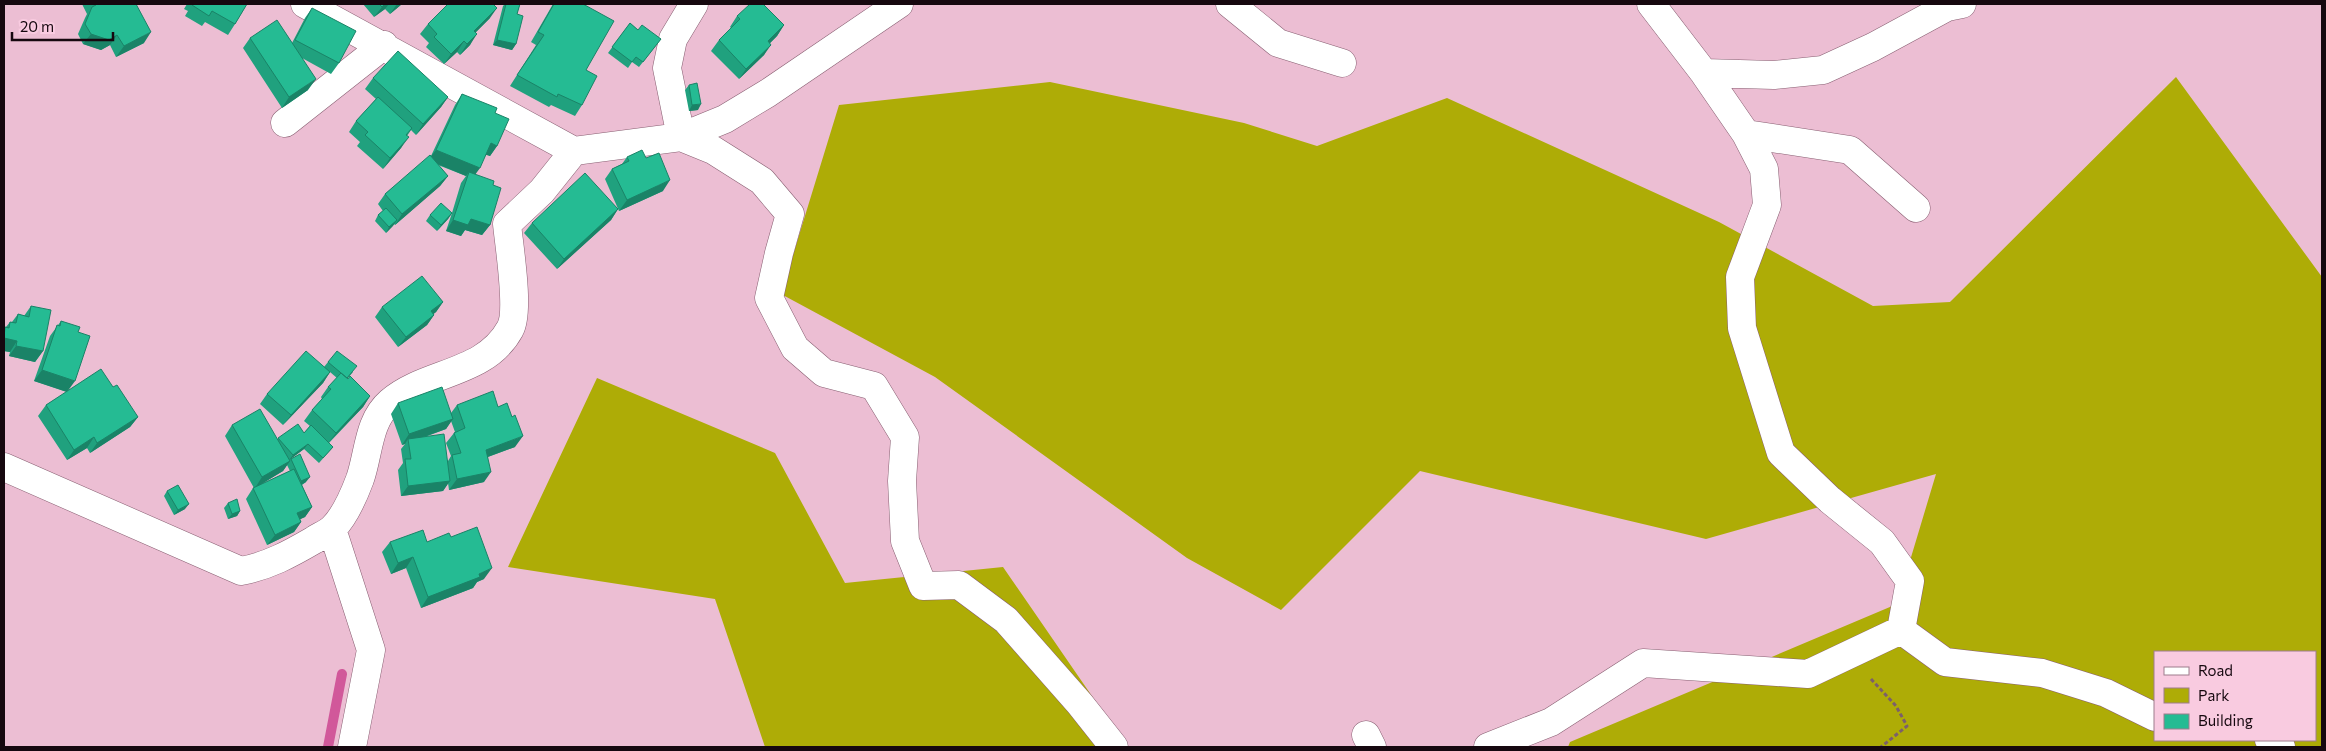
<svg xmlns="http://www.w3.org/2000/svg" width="2326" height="751" font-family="Commissioner,sans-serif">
  <rect width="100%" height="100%" fill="#ecbed3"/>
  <path fill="#aeac06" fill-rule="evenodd" d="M2176,77L2322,277V747H1568L1570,742L1897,604L1936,474L1706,539L1420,471L1281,610L1187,558L935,377L781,294L839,105L1050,82L1244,123L1317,146L1447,98L1719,222L1873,306L1950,302ZM2155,652H2315V740H2155Z
    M597,378L775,453L845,583L1003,567L1127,747H765L715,599L508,567Z"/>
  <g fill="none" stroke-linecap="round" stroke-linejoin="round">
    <path stroke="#d1589a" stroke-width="10" d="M328,747L342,674"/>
    <defs>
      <path id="minor" d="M305,4L574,151L681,137L725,119L768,93L899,4
        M1230,4L1278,43L1342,63
        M1704,73L1774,75L1823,70L1873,47L1947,7L1962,4
        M285,123L384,45
        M1746,134L1850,150L1916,208
        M681,137L713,150L762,181L790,214L779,253L769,298L795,348L824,373L874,386L905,437L902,481L905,541L923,586L959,585L1006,620L1080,704L1114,747
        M681,137L667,68L673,39L694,4
        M4,467L241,571C268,566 290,554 314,540C320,536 328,533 333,528C345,516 354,495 360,479C369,453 368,421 390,402C426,371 485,375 510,329C520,312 509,245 507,224L542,191L574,151
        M332,529L371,650L352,747
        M1901,630L1945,662L2042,673L2106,693L2155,717
        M1366,735L1372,747
        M2269,740L2281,747
        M1488,747L1551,722L1643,663L1808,674L1901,630L1910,581L1882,542L1830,500L1781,453L1742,328L1740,277L1767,205L1764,169L1746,134L1704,73L1651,4"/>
    </defs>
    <use href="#minor" stroke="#885f72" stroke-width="29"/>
    <path stroke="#7c5f6c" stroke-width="3" stroke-dasharray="4 2.5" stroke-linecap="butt" d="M1871,679L1896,706L1907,726L1881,747"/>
    <use href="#minor" stroke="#fff" stroke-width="28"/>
  </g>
  <path fill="#20a17e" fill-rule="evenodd" d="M82,4H136L144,43L116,57L110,45L101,50L83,44L78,34L85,18L87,14Z
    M187,4H247L235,24L228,35L205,22L202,26L185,16L188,11L184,9Z
    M363,4H402L390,14L385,9L374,17Z
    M505,4H520L517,14L516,44L512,50L493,45L503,6Z
    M553,4H583L586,70L582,105L575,116L551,105L549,107L510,86L536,45L531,42Z
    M312,8L339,63L331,74L302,58L308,90L282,108L243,48L250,38L292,43L305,18Z
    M737,16L784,25L777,36L770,43L764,55L739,79L711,51L719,40L731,28L730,27Z
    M490,18L476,32L470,45L460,55L457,52L444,64L426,47L429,43L420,34L428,24Z
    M630,23L638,30L661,39L639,67L632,62L628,68L608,53Z
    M373,78L448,97L441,107L416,135L411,130L407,136L401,148L383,169L357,146L360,142L349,132L356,121L376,99L365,89Z
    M689,85L698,110L689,111L685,90Z
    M462,94L495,113L497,146L490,156L486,154L475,174L493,185L490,225L482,235L465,230L461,236L446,231L452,213L448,219L437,231L426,221L430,215L452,213L461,183L466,176L438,165L448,176L440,186L395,225L394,224L386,233L375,221L378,215L383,211L378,204L385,194L431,156L455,105Z
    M627,157L663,191L619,211L605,179L612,169L622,164Z
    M618,209L611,220L557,269L524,233L532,223Z
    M443,302L436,312L433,314L434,315L427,325L398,347L375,317L382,307Z
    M31,306L43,351L35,362L9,356L10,352L4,351V328L5,327H6L10,322H12L18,314L24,316Z
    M61,321L78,332L68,391L113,387L138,417L130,427L90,453L87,448L67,460L38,416L46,405L67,392L34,381L50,336Z
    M328,362L353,372L347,379L370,396L363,407L329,443L333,447L319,463L304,449L292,458L306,482L302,485L312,507L305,517L300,519L301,522L294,532L267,545L246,499L253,488H254L225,436L232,425L278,439L304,433L310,426L304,421L312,410L322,399L321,397L328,387L337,378L330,372L323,383L283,425L260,404L267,394L324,367ZM287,465L290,471L258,486L283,471Z
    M398,403L451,413L457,405L498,407L515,447L488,457L484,482L449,490L448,483L443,491L401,496L398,470L403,463L401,449L405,444L402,445L391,414ZM451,421L455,432L454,433L446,443L451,456L448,461L425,437L446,429Z
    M167,491L185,509L174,515L164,496Z
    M228,503L240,511L237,516L228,519L224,508Z
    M451,537L484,579L477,582L473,588L421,608L406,568L391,574L382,552L390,542H427Z"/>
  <path fill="#1a8367" d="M385,4H389L385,9L374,17L382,7Z
    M397,4H402L390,14Z
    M497,8L490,18L467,41L474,31Z
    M784,25L777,36L761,52L768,41Z
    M151,32L144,43L116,57L124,46Z
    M91,34L117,35L110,45L101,50L83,44Z
    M477,34L470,45L460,55L467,44Z
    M497,40L516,44L512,50L493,45Z
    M464,41L457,52L444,64L451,54Z
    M771,45L764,55L739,79L746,69Z
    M316,79L308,90L282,108L289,97Z
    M448,97L441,107L416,135L423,124Z
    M701,104L698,110L689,111L692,105Z
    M409,137L401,148L383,169L390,158Z
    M491,143L497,146L490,156L483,154Z
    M436,150L480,168L472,179L469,172L466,176L428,160Z
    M448,176L440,186L395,225L402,214Z
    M670,180L663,191L619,211L627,200Z
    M618,209L611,220L557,269L564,259Z
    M452,213L448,219L437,231L441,225Z
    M471,219L490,225L482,235L465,230L461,236L446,231L453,220Z
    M397,220L393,226L386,233L389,227Z
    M443,302L436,312L424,322L431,311Z
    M434,315L427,325L398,347L406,337Z
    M4,338L17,341L10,352L4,351Z
    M16,346L43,351L35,362L9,356Z
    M42,370L75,381L67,392L34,381Z
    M330,372L323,383L283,425L291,415Z
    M370,396L363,407L328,443L336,433Z
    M138,417L130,427L90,453L97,443Z
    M453,419L446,429L409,442L408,439L405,444L402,445L409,434Z
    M523,436L515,447L479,460L486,450Z
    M94,437L87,448L67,460L74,450Z
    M308,444L304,449L289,460L293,455Z
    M290,461L283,471L255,488L262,477Z
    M491,472L484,482L449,490L457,479Z
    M310,477L306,482L297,487L301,481Z
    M450,481L443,491L401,496L408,486Z
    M189,504L185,509L174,515L178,510Z
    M312,507L305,517L290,524L297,513Z
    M240,511L237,516L228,519L232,514Z
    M301,522L294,532L267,545L275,535Z
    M413,557L406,568L391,574L398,563Z
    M492,568L484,579L477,582L473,588L421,608L428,597Z"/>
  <path fill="#25bb93" stroke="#1a8367" d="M95,4H136L151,32L124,46L117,35L109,40L91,34L85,24L92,7L96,5Z
    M193,4H247L235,24L212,11L209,16L192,5Z
    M379,4H385L382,7Z
    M448,4H493L497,8L474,31L477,34L467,44L464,41L451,54L434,37L437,34L428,24Z
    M506,4H520L517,14L523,16L516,44L497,40Z
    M554,4H583L614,21L586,70L597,76L582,105L558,94L557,97L517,75L544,35L538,32Z
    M750,4H763L784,25L768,41L771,45L746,69L719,40L740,19L737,16Z
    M312,8L356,31L339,63L295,40Z
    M277,20L316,79L289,97L250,38Z
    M630,23L638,30L642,25L661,39L643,62L636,57L632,62L612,47Z
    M398,51L448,97L423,124L373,78Z
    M697,83L701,104L692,105L689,85Z
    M462,94L497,108L495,113L509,119L497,146L491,143L480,168L436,150Z
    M378,97L412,128L406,135L409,137L390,158L365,135L368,132L356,121Z
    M642,150L646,158L659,153L670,180L627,200L612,169L629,161L627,157Z
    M430,155L448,176L402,214L385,194Z
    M469,172L494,181L493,185L501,188L490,225L471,219L468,225L453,220Z
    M585,173L618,209L564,259L532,223Z
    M441,203L452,213L441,225L430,215Z
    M386,208L397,220L389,227L378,215Z
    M422,276L443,302L431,311L434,315L406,337L382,307Z
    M31,306L51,310L43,351L16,346L17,341L4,338L5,327L9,328L10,322L16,323L18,314L29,317Z
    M61,321L80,327L78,332L90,336L75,381L42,370L57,325L60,326Z
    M306,351L330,372L291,415L267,394Z
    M337,351L357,366L347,378L328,362Z
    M101,369L113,387L117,385L138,417L97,443L94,437L74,450L46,405Z
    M341,373L348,379L350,376L370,396L336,433L312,410L331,389L328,387Z
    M442,387L453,419L409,434L398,403Z
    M493,391L498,407L507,403L512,417L515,415L523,436L486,450L491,472L457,479L452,455L461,453L454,433L465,428L457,405Z
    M260,409L290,461L262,477L232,425Z
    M298,424L304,433L311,425L333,447L323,458L308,444L293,455L278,438Z
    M444,434L450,481L408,486L405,459H411L408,439Z
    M300,454L310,477L301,481L291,459Z
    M294,469L312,507L297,513L301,522L275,535L253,488Z
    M178,485L189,504L178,510L167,491Z
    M237,499L240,511L232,514L228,503Z
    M477,527L492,568L479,574L480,577L428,597L413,557L398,563L390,542L423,530L427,542L449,533L451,537Z"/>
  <rect width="2326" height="751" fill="none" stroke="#16080f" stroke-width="10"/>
  <rect x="2154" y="651" width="162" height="90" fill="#f9cbe0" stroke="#9e7d8c"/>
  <rect x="2164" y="667" width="25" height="8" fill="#ffffff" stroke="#9e7d8c"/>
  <text x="2198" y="676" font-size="15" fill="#16080f">Road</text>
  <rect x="2164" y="688" width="25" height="15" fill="#aeac06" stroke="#9e7d8c"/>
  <text x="2198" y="701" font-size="15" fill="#16080f">Park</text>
  <rect x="2164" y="714" width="25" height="15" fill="#25bb93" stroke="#9e7d8c"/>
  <text x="2198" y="726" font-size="15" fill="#16080f">Building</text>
  <path d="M12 32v8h101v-8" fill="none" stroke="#16080f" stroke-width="2.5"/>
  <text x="20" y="32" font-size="15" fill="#16080f" stroke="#f9cbe0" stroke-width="4" paint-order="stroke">20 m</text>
</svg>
